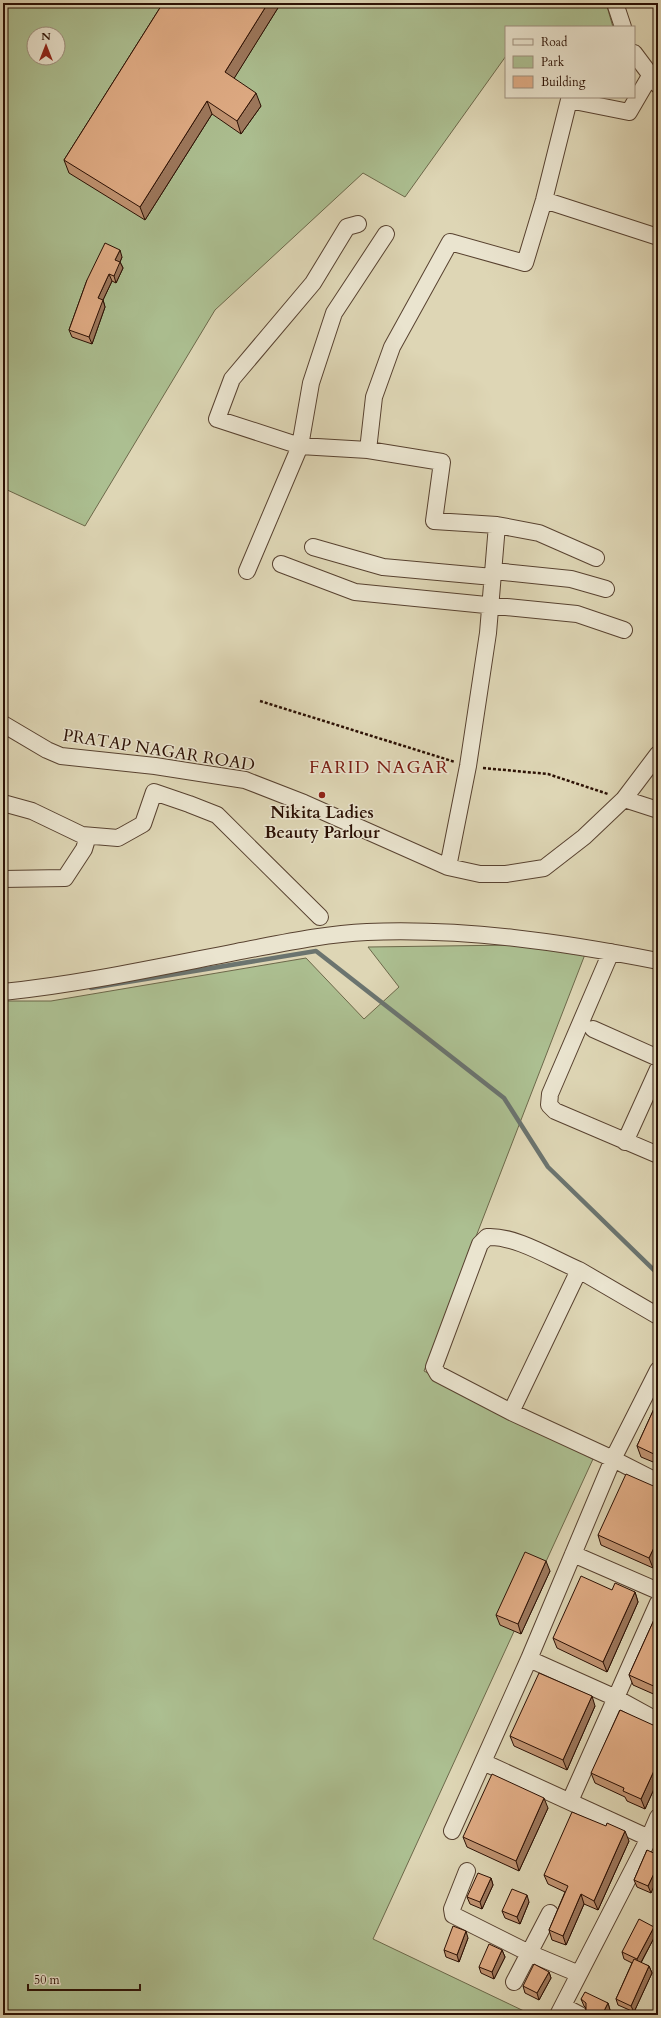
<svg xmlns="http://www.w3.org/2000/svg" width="661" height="2018" font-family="Cardo,serif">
  <rect width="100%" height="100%" fill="#ded6b5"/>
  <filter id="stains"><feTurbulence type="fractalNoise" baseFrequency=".005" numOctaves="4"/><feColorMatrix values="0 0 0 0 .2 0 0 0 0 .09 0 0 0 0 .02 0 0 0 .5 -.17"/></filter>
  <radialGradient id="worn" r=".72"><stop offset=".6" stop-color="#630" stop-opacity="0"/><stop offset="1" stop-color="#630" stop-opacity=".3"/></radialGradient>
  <path fill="#acbf91" stroke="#6c684a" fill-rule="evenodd" d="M3,3H606L613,27H506V56L405,197L363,173L215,310L85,526L3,488ZM34,34H58V58H34Z
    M589,944L424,1371L593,1459L373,1939L526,2012L525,2015H3V1001H51L306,958L364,1019L399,987L368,947Z"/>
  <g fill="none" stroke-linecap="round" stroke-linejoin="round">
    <path stroke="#6b746f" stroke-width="4.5" d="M91,988L316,951L504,1098L548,1167L658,1274"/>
    <defs>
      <path id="minor" d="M615,3L623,27
        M634,53L658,85
        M544,200L658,237
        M358,224L347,227L313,283L232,379L217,419L300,446L368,450L442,462L434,521L497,525L488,633L468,766L448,867
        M368,450L374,397L392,347L450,242L525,263L544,200L569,100L629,112L650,76
        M497,525L539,533L596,558
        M313,547L383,567L493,577
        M281,564L355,592L577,614L624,630
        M247,571L300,446L311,383L334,313L386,234
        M494,571L571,579L606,589
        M3,724L47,750L61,756L155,766L245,780L304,803L448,867L480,874H506L544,868L584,837L624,799L658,754
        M624,799L658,810
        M3,803L32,811L82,835L118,838L143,824L154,792L189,804L217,815L320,917
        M3,879L65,878L84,849L88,836
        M611,952L550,1094L549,1105L555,1111L658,1155
        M3,992C81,984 159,967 236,952C279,944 323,934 367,932C465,928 562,942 658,961
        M593,1029L658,1058
        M625,1142L658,1069
        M658,1316L579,1270L511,1412L613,1459L658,1482
        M511,1412L438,1374L434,1367L480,1244L487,1237C515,1235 553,1259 579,1270
        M573,1554L658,1591
        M529,1659L616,1698L658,1721
        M483,1762L649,1838
        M570,1801L658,1603
        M452,1831L529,1659L613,1459L658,1370
        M467,1871L452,1909L453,1915L529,1953L579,1974
        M514,1982L550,1913
        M563,2006L580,2015
        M558,2015L649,1838L658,1817"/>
    </defs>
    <use href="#minor" stroke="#584230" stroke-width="18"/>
    <path stroke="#2b1004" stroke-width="2.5" stroke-dasharray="3 2" stroke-linecap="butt" d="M260,701L455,762
      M483,768L548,774L608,794"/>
    <use href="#minor" stroke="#eae4cf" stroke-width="16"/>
  </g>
  <path fill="#c19472" stroke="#2b1004" d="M163,3H281L234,78L261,106L241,134L212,114L145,220L69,173L64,160Z
    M122,257L120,262L123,268L116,283L112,281L103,300L105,307L92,344L72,337L69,330L87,280Z
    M658,1400V1464L641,1457L637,1446Z
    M658,1488V1557L653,1568L601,1545L598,1535Z
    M550,1571L521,1634L500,1625L496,1615Z
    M612,1590L635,1592L638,1602L607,1672L557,1648L553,1638Z
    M658,1611V1696L633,1685L629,1675Z
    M595,1706L567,1770L514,1746L510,1736Z
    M658,1723V1780L645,1809L627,1801L625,1797L595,1783L591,1773L653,1725Z
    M548,1808L519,1871L467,1847L463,1837Z
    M629,1841L598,1910L584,1904L566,1945L552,1940L549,1930L565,1892L548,1884L544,1875Z
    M647,1850L651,1893L637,1887L634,1880Z
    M491,1878L493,1885L482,1909L470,1904L467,1897Z
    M529,1902L520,1924L505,1918L502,1911Z
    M656,1934L641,1963L649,1966L652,1973L634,2012L618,2005L616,1999L632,1963L624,1959L622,1952Z
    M468,1938L459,1962L446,1957L444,1950Z
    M502,1950L505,1957L494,1979L481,1973L479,1967Z
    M549,1972L551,1978L539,2000L525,1993L523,1986Z
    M581,1999L608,2003L610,2010L608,2015H583L586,2012V2008L584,2006Z"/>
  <path fill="#9d785d" stroke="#2b1004" d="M268,3H281L230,85L225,72Z
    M256,93L261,106L241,134L237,121Z
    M207,101L212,114L145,220L140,207Z
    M120,250L122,257L120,262L123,268L116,283L114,276L115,260Z
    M109,274L112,281L103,300L105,307L92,344L89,337L98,298Z
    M658,1539V1557L653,1568L649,1558Z
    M546,1561L550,1571L521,1634L518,1624Z
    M635,1592L638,1602L607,1672L603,1662Z
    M592,1696L595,1706L567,1770L563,1760Z
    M658,1762V1780L645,1809L641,1799Z
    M544,1798L548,1808L519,1871L516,1861Z
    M625,1831L629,1841L598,1910L594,1901Z
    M658,1865V1877L651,1893L648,1886Z
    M491,1878L493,1885L482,1909L480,1902Z
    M581,1894L584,1904L566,1945L563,1936Z
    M527,1895L529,1902L520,1924L517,1917Z
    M654,1927L656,1934L639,1966L637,1959Z
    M466,1931L468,1938L459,1962L457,1955Z
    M502,1950L505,1957L494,1979L492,1972Z
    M649,1966L652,1973L634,2012L631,2006Z
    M549,1972L551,1978L539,2000L537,1993Z
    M608,2003L610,2010L608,2015H602Z"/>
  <path fill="#e0ac85" stroke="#2b1004" d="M163,3H268L225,72L256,93L237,121L207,101L140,207L64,160Z
    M105,243L120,250L115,260L120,262L114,276L109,274L98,298L103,300L89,337L69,330L87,280Z
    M658,1400V1456L637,1446Z
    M626,1474L658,1488V1539L649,1558L598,1535Z
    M525,1552L546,1561L518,1624L496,1615Z
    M581,1576L612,1590L615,1583L635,1592L603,1662L553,1638Z
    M658,1611V1688L629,1675Z
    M539,1673L592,1696L563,1760L510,1736Z
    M620,1710L653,1725L655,1722L658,1723V1762L641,1799L623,1791L624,1788L591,1773Z
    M492,1774L544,1798L516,1861L463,1837Z
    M572,1812L606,1826L607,1823L625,1831L594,1901L581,1894L563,1936L549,1930L568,1886L544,1875Z
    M647,1850L658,1855V1865L648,1886L634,1880Z
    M478,1873L491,1878L480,1902L467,1897Z
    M512,1889L527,1895L517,1917L502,1911Z
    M639,1919L654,1927L637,1959L622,1952Z
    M453,1926L466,1931L457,1955L444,1950Z
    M489,1944L502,1950L492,1972L479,1967Z
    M634,1959L649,1966L631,2006L616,1999Z
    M534,1964L549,1972L537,1993L523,1986Z
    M585,1992L608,2003L602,2015H583L586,2012V2003L581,1999Z"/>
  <circle fill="#8f2418" stroke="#eae4cf" stroke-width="1.5" cx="322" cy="795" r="4"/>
  <g text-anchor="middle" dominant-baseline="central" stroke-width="3" stroke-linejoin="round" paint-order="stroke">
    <g font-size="17" fill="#2b1004" stroke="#eae4cf">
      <text transform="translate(159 750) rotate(9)">PRATAP NAGAR ROAD</text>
    </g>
    <g font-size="17" font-weight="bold" fill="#2b1004" stroke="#eae4cf">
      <text x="322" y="812">Nikita Ladies<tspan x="322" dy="20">Beauty Parlour</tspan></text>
    </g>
    <g font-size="18" letter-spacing="1" fill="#7a1f14" stroke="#eae4cf">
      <text x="379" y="767">FARID NAGAR</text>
    </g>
  </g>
  <rect width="661" height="2018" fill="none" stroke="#ded6b5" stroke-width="16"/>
  <rect x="4" y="4" width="653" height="2010" fill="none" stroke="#2b1004" stroke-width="2"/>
  <rect x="8" y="8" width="645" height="2002" fill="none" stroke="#2b1004"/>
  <rect x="505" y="26" width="130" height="72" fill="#eae4cf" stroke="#9e8f7e"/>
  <rect x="513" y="39" width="20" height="6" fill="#eae4cf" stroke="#9e8f7e"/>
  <text x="541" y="46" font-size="12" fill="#2b1004">Road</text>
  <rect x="513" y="56" width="20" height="12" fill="#acbf91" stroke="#9e8f7e"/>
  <text x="541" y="66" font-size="12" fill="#2b1004">Park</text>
  <rect x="513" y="76" width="20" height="12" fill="#e0ac85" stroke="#9e8f7e"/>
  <text x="541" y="86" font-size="12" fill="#2b1004">Building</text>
  <g transform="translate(46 46)"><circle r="19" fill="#eae4cf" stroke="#9e8f7e"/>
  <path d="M0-3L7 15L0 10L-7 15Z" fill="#8f2418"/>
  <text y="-6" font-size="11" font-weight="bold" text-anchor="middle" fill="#2b1004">N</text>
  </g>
  <path d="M28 1984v6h112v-6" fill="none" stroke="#2b1004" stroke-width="2"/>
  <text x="34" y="1984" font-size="12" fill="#2b1004" stroke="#eae4cf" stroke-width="3" paint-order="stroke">50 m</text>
  <rect width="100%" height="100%" filter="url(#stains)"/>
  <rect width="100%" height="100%" fill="url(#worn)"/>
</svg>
